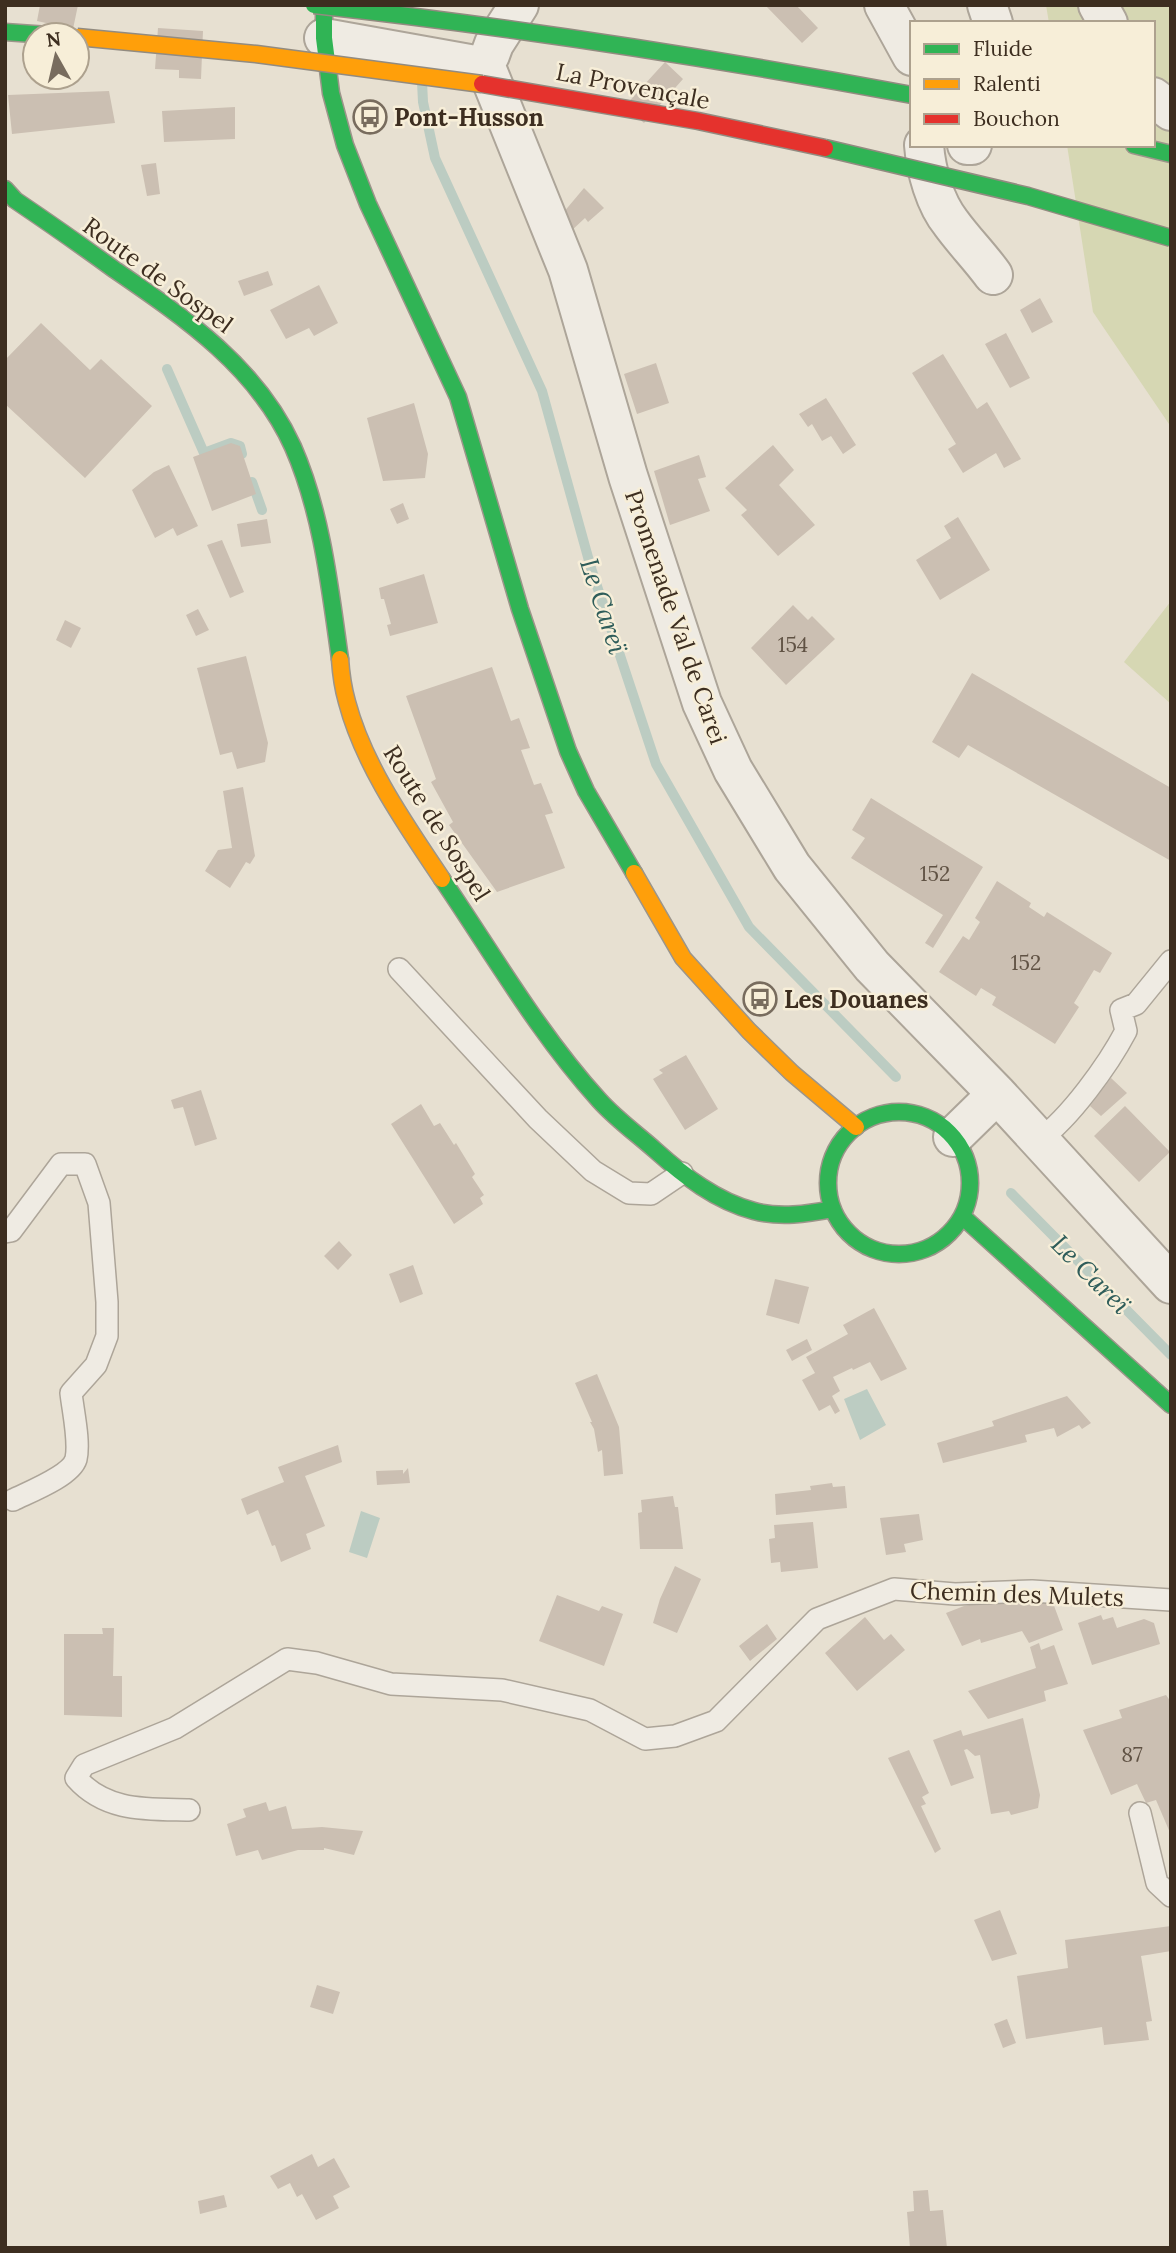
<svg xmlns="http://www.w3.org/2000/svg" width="1176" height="2253" font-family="Lora,serif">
  <rect width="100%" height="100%" fill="#e7e0d1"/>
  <path fill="#d6d7b3" d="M1046,5H1171V427L1093,312L1067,145H1153V23H1049Z
    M1171,601V704L1124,662Z"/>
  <path fill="#bcccc2" d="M867,1389L886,1425L860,1440L844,1399Z
    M361,1511L380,1518L367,1558L349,1552Z"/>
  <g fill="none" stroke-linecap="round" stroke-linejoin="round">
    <path stroke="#bcccc2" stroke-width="10" d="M422,82L423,102L435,158L542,391L591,568L656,764L749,927L896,1077
      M167,369L204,453L231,443L240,446L242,454
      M252,482L262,510
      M1011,1193L1171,1355"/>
  </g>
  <path fill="#cbbfb2" d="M40,5H78L73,29L37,21Z
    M765,5H796L818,28L802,43Z
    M158,28L203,31L201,79L179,78V70L155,69Z
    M665,62L683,79L644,123L624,107Z
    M109,91L115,123L12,134L8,95Z
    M235,107V139L164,142L162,111Z
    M156,163L160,194L147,196L141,165Z
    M584,188L604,208L588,222L585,218L570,232L563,213Z
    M268,271L273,285L244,296L238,281Z
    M319,285L338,323L314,336L309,328L286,339L270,310Z
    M1040,298L1053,322L1032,333L1020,310Z
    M41,323L90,370L101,359L152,406L85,478L5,404V360Z
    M1006,333L1030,378L1010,388L985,344Z
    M943,354L977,409L987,402L1021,459L1004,468L996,453L963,473L948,449L956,444L912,373Z
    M656,363L669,403L637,414L624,374Z
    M826,398L856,445L843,454L831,436L822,441L812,424L808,427L799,414Z
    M414,403L428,454L425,478L383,481L367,418Z
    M231,443L240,446L256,494L212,511L193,457Z
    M773,445L794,470L779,485L815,525L778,556L741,515L747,510L725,488Z
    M699,455L706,477L698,479L710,511L670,525L654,471Z
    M169,465L198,526L177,536L173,528L155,538L132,490L154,472Z
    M403,503L409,519L397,524L390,509Z
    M958,517L990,570L940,600L916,560L951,538L944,526Z
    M267,519L271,543L241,547L237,524Z
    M222,540L244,592L230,598L207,545Z
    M424,574L438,623L390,636L387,625L391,624L384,599H381L379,588Z
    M793,605L808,620L812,616L835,639L786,685L751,648Z
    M198,609L209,630L196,636L186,615Z
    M65,620L81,628L71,648L56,640Z
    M246,656L268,743L265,762L237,769L232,752L220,755L197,668Z
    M492,667L511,721L519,718L530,748L521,750L534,785L541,783L553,813L545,815L565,868L497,892L449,825L453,822L431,782L436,779L406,696Z
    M972,673L1171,788V861L968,745L959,758L932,742Z
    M243,787L255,856L250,864L246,862L230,888L205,871L218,850L232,848L223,791Z
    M871,798L983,867L933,948L925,943L943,915L851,858L865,838L852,830Z
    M997,881L1031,903L1029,907L1044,917L1047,912L1112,953L1100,973L1094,970L1074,1003L1079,1007L1055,1044L992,1005L996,997L981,988L976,996L939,972L963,936L969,940L980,922L975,918Z
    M686,1055L718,1109L685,1130L653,1079L663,1073L659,1070Z
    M1111,1078L1127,1093L1101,1116L1090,1106Z
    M201,1090L217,1139L195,1146L183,1107L174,1109L171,1100Z
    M421,1104L434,1126L440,1123L454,1145L456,1143L475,1174L472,1177L484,1195L480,1198L483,1204L454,1224L391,1124Z
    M1125,1106L1170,1152L1139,1182L1094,1136Z
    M339,1241L352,1255L338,1270L324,1256Z
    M413,1265L423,1294L400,1303L389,1274Z
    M775,1279L809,1287L799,1324L766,1315Z
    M874,1308L907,1369L881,1381L870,1362L853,1370L852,1368L833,1377L840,1391L832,1396L840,1411L835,1414L830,1405L819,1411L802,1380L815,1373L806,1357L848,1334L843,1325Z
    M807,1339L812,1350L792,1361L786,1350Z
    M597,1374L619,1427L623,1474L604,1476L602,1450L598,1452L594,1429L590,1422H592L575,1383Z
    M1067,1396L1091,1423L1082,1429L1079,1425L1057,1437L1054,1428L1025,1435L1027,1442L943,1463L937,1443L994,1426L992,1421Z
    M338,1445L342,1462L305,1476L325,1526L306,1534L311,1549L281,1562L275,1545L272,1546L258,1510L247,1515L241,1499L284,1482L278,1467Z
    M408,1468L410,1483L377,1485L376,1471L403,1470V1474Z
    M832,1483L833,1487L845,1486L847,1508L776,1515L775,1494L811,1490L810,1486Z
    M673,1496L675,1507H678L683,1549H640L638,1513L642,1512L641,1500Z
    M919,1514L923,1540L904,1544L906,1552L886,1555L880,1518Z
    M813,1522L818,1568L781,1572L780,1562L771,1563L769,1539L775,1538L774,1525Z
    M675,1566L701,1579L677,1633L653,1623L660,1599Z
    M557,1595L599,1611L602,1606L623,1614L604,1666L539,1641Z
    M1004,1599L1053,1603L1063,1630L1029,1643L1022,1631L981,1643L980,1639L962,1646L946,1613L964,1606Z
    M1101,1615L1103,1620L1113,1617L1117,1628L1144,1619L1154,1623L1160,1644L1092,1665L1078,1623Z
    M865,1617L884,1640L891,1634L905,1650L857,1691L825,1653Z
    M767,1624L777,1639L750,1661L739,1646Z
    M102,1628H114L113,1676H122V1717L64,1715V1634H103Z
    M1039,1643L1041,1650L1054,1645L1068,1684L1044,1691L1046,1701L988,1719L968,1691L1036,1668L1030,1647Z
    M1166,1695L1171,1702V1835L1156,1800L1146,1803L1137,1784L1111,1795L1083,1730L1122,1718L1119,1710Z
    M1023,1718L1040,1795L1038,1808L1011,1815L1009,1811L991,1814L980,1755L975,1756L967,1749L964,1750L974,1778L951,1786L933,1740L961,1730L963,1736Z
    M909,1750L929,1793L922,1797L926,1804L921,1806L941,1849L935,1853L888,1758Z
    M266,1802L269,1811L286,1806L292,1829L322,1827L363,1831L354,1855L324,1848V1850H298L262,1860L258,1850L236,1856L227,1824L246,1817L243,1809Z
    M1000,1910L1017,1954L992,1961L974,1920Z
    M1171,1926V1951L1141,1956L1152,2021L1146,2022L1149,2040L1104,2045L1102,2027L1026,2039L1017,1976L1068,1968L1065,1940Z
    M317,1985L340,1992L333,2014L310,2007Z
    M1007,2019L1016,2043L1003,2048L994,2024Z
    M312,2154L318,2167L334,2158L350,2187L333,2196L339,2208L316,2220L302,2194L297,2197L290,2183L278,2189L270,2176Z
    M928,2190L930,2211L943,2210L947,2248H910L907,2212L914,2211L913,2191Z
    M224,2195L227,2207L200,2214L198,2201Z"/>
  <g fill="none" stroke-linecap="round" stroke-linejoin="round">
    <defs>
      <path id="lane" d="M399,969L538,1119L593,1171L629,1193L651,1194L682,1173
        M1039,1140C1070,1118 1108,1065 1126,1031L1121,1010L1136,1004L1171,961
        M5,1232L11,1231L61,1164H85L99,1203L107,1302V1336L96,1365L71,1393C73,1411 80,1442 76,1459C71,1476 29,1492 13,1500
        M189,1810C147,1809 106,1812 76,1778L84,1765L175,1728L287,1659L317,1663L391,1684L502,1690L590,1710L645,1739L675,1736L716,1721L817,1619L894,1589L955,1594L1032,1591L1171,1600
        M1140,1813L1157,1883L1171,1896"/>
      <path id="street" d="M884,5L912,56
        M987,5L993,23
        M1098,5L1108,23
        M324,38L486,67L568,270L628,476L702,703L733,770L792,867L872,966L997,1094L1171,1284
        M490,55L494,44L519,5
        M1153,97L1171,111
        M924,145C926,171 935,203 951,223C964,241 980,257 993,275
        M967,145H972
        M953,1137L997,1094"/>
      <path id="fast" d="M324,5V38L331,93L345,145L368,204L458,397L520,609L568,751L586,791L634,873
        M5,32L48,35
        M1134,145L1171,154
        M5,189L15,200C49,223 82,246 115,270C185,318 257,367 293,447C322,513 330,588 340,659
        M442,879C493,954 539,1034 599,1100C616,1119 637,1134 655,1150C684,1176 716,1201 754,1211C780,1218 807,1214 833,1209
        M828 1183a71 71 0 1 1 142 0a71 71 0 1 1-142 0Z
        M962,1216L1171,1405"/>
      <path id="slow" d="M340,659C341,674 343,688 347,702C364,766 406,825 442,879
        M634,873L683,958L749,1031L792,1073L856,1127"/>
    </defs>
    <use href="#lane" stroke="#ada599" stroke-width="24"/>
    <use href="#street" stroke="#ada599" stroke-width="42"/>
    <use href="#fast" stroke="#9c958a" stroke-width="19"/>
    <use href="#slow" stroke="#9c958a" stroke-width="19"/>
    <use href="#lane" stroke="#efebe3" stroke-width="21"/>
    <use href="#street" stroke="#efebe3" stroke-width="38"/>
    <use href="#fast" stroke="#30b455" stroke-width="16"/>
    <use href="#slow" stroke="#ff9f0a" stroke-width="16"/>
    <defs>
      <path id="fast-bridge" d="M314,5C515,27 713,58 912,95
        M825,148L1028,196L1171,238"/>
      <path id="slow-bridge" d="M77,37L256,54L482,84"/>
      <path id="jam-bridge" d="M482,84L698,121L825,148"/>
    </defs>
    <use href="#fast-bridge" stroke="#928b80" stroke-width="19" stroke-linecap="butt"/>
    <use href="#slow-bridge" stroke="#928b80" stroke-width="19" stroke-linecap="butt"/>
    <use href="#jam-bridge" stroke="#928b80" stroke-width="19" stroke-linecap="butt"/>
    <use href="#fast-bridge" stroke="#30b455" stroke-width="16"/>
    <use href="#slow-bridge" stroke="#ff9f0a" stroke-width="16"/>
    <use href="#jam-bridge" stroke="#e5322d" stroke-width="16"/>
  </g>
  <defs>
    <symbol id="bus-ring" viewBox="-11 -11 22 22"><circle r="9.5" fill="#f7eed8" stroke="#786c5e" stroke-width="1.5"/><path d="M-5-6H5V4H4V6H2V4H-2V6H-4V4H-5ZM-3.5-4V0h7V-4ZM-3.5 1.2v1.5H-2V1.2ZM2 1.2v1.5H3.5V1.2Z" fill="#786c5e"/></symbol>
  </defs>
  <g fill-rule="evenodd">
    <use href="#bus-ring" x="351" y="98" width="38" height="38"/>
    <use href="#bus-ring" x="741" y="980" width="38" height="38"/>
  </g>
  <g text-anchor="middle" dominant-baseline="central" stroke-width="5" stroke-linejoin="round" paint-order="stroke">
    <g font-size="21" fill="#605244">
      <text x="793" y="644">154</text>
      <text x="935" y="873">152</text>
      <text x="1026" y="962">152</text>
      <text x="1132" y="1754">87</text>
    </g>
    <g font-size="24" fill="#3d2e20" stroke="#f7eed8">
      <text transform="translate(633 86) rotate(11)">La Provençale</text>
      <text transform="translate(158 275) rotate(36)">Route de Sospel</text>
      <text transform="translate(676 617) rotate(71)">Promenade Val de Carei</text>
      <text transform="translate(437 823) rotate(58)">Route de Sospel</text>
      <text transform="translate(1017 1594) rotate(2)">Chemin des Mulets</text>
    </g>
    <g font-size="24" font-weight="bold" fill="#3d2e20" stroke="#f7eed8" text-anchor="start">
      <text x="394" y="117">Pont-Husson</text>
      <text x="784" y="999">Les Douanes</text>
    </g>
    <g font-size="26" font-style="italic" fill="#2f5d5a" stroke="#f7eed8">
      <text transform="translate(604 606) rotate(72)">Le Careï</text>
      <text transform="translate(1091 1274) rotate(45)">Le Careï</text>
    </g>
  </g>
  <rect width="1176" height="2253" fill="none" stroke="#3d2e20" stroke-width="14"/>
  <rect x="910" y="21" width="245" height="126" fill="#f7eed8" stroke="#ada18e" stroke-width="2"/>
  <rect x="924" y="44" width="35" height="10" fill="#30b455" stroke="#ada18e" stroke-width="2"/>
  <text x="973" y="56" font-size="21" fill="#3d2e20">Fluide</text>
  <rect x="924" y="79" width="35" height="10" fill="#ff9f0a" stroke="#ada18e" stroke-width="2"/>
  <text x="973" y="91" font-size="21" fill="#3d2e20">Ralenti</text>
  <rect x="924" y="114" width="35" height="10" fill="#e5322d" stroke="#ada18e" stroke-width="2"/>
  <text x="973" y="126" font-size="21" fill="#3d2e20">Bouchon</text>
  <g transform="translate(56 56) rotate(352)"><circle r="33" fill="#f7eed8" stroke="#ada18e" stroke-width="2"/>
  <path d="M0-5L12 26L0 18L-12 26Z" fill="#786c5e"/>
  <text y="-10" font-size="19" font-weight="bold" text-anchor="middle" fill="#3d2e20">N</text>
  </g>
</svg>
